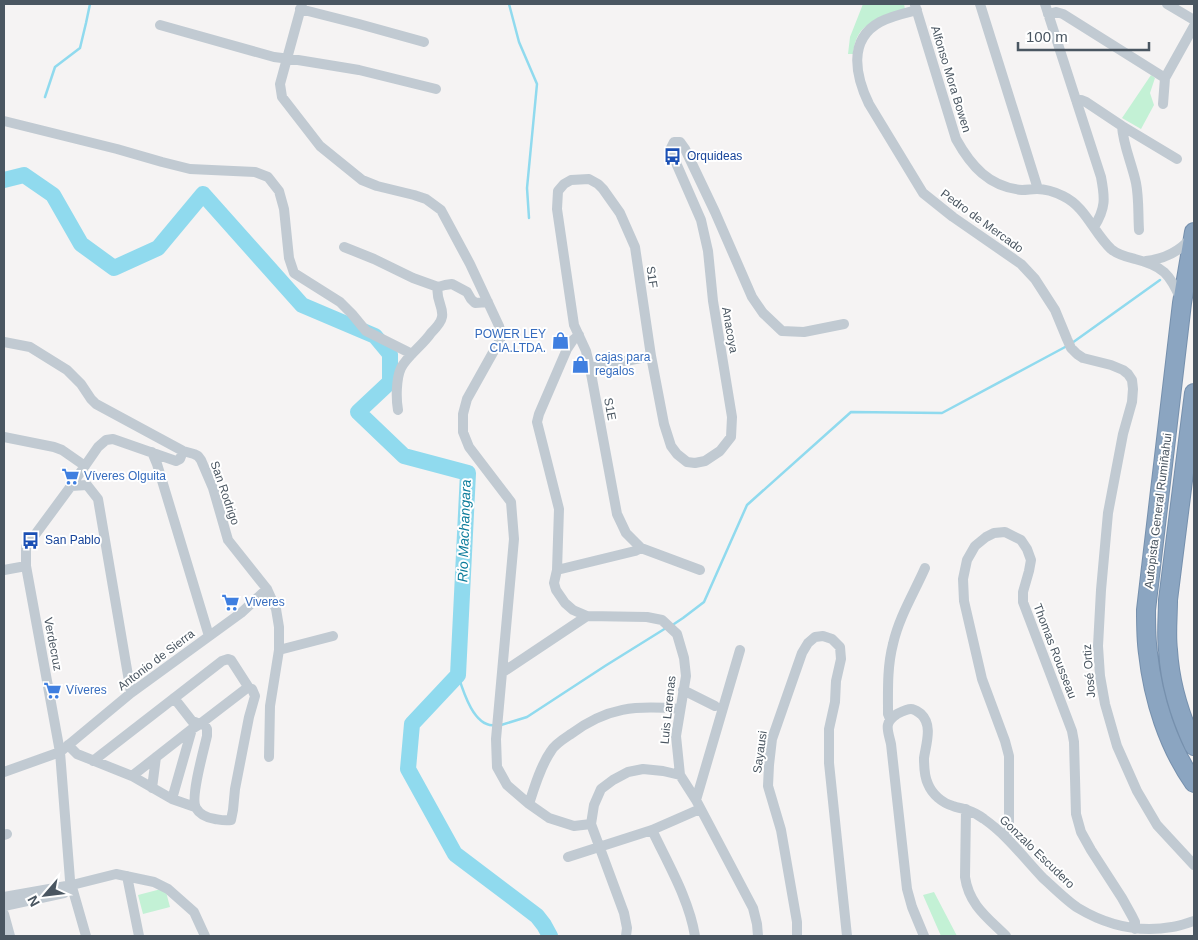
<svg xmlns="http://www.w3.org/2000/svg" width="1198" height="940" font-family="Helvetica,sans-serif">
  <rect width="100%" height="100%" fill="#f5f3f3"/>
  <path fill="#c3f1d5" d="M863,4H904L905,9C893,14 869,21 861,31C856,37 854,46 853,54H848L850,37Z
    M1151,75L1155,78L1150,93L1154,105L1141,129L1122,118Z
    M165,888L170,907L143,914L138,895Z
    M934,892L957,936H941L923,895Z"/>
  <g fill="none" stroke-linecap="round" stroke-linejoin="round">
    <path stroke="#90daee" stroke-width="2.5" d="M509,4L519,42L537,84L527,188L529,218
      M45,97L55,67L80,48L86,23L90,4
      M1072,343L1160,280
      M671,626L683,618L704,602L747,505L851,412L942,413L1067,346
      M458,675C463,691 474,728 495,725
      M501,725L527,717L605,666L666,628"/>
    <path stroke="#90daee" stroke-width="16" d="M4,180L24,175L53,195L81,244L114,268L158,248L203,194L302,305L375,336L390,354V382L358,412L404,456L468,473L458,675L412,724L408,769L455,854L537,916L544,925L550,936"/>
    <defs>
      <path id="highway" d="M1194,232L1182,303L1146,610C1146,624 1146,639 1148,653C1153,699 1168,746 1194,783
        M1194,393L1168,600C1168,617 1166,634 1168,650C1170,684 1180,716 1194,746"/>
    </defs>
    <use href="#highway" stroke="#7690ad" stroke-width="20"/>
    <path stroke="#c1cad2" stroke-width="10" d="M302,4L280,84L282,97L320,146L362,180L377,186L414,195L426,199L441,210L470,264L499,326L501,333L500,340L467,399L463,414V432L469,447L511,502L514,539L496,739L497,767L507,785L529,804L549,818L574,826L591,824
      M980,4L1038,189
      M1045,4L1101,177C1105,198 1106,208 1094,227
      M1167,4L1194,20
      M915,5L956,139C971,166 989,187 1022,190C1027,190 1032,189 1037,189C1046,189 1055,192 1063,196C1086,207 1093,232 1111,249C1118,255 1127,257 1135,259C1163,266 1170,274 1181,300
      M300,9L359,24L424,42
      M917,10C905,13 891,16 880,22C847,40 856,77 869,104L923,193L953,217L1021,264L1035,279L1055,310L1067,339L1071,348L1077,354L1083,358L1111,365L1123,370L1128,374L1132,380L1133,389L1132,402L1123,434L1108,513L1101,590L1098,646L1100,676L1105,704L1117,746L1137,791L1157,825L1194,865
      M1048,14L1056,12L1063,14L1165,78
      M160,25L274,57L298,60L359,70L436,89
      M1076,100H1081L1086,102L1122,126L1177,159
      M1163,104L1165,78L1194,26
      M4,121L117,149L162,162L190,169L255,172L268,177L279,191L284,209L289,258L294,273L340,302L352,314L366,331L412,354
      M1122,126C1123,145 1132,164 1136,183C1139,198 1138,214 1139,230
      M344,247L374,259L413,278L438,287
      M1146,261C1164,259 1179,252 1191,238
      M579,335L573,340L567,349L539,414L537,422L559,509L557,570L554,583L556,590L565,603L573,610L587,616L647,617L662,620L677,634L684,658L686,676L676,736L680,775L696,800L753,908L757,924L758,936
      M4,342L30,347L67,370L81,384L91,399L96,404L183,451L194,454L198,456L201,460L213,488L228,540L267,589L276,609L279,627V650L270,706L269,757
      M590,368L651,356
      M398,410C396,399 396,379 401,368C407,356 423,345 431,333C435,329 441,323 442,317C444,307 435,299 438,287L445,285L452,284L467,292L471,299L475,303L488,302
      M4,437L54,447L62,450L85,466
      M152,452L157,464L209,636
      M71,486L87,485L98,499L131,693
      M4,570L26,566
      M557,570L635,551L641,548
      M700,570L641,548L626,533L617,514L590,368L586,351L574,325L557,209L558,191L564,184L571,180L589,179L598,184L603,189L620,213L635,247L651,356L664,424L671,446L677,454L687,462L695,463L705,461L720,451L731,437L732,417L713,301L708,251L701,220L673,156L671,148L674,142H680L685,149L715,212L752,297L763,313L782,331L804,332L844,324
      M279,650L333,636
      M503,672L587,616
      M683,690L715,706
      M890,719L888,714C888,691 887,667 893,644C899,617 914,593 925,568
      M68,745L77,754L132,776L192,729L200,724H204L207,729V736C204,749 190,798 196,808C200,815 208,818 215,819C221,820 225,821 231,820L233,810L235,789L249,717L255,696L252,689L247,688L200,724L192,721L174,698
      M93,761L222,661L228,659L231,660L249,688
      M4,772L60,752L131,693L241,613L267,589
      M132,776L172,799L195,807
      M152,788L156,757
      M172,799L192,729
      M696,800L740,650
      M529,804C534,788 541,765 551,751C555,744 565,738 571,734C607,707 636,705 680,709
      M966,809L965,877C969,905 988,918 1006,936
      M652,830C668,864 689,899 695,936
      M4,835L7,834
      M1006,837L1008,833L1009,827V756L1005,741L982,679L964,601L963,579L967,560L975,546L986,537L994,533L1005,532L1021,540L1027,549L1031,560L1029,571L1023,592V602L1072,731L1074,742L1076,814L1081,832L1091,850L1122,898L1132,916L1135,922V929
      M568,857L652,830L700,809
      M127,876L139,936
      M4,897L72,885L116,874L154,882L168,889L194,912L205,936
      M4,906L64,893
      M4,914L10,936
      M86,936L70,880L60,752L26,566V547L71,486L98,447L106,440L113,439L176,461L180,459L183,451
      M626,936L627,928L624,913L591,824L594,805L601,789L613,780L628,772L643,769L663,771L680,775
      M797,936V922L781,830L768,786L769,765L772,739L802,653L808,643L815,637L823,636L832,639L840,647L841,659L836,681L835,702L829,729V763L847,936
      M924,936L912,907L907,889L891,744C888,730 883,723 897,714C901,712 906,709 911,709C915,709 918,712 921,714C933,725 926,744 924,758C924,766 924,776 928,784C932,794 942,803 953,806C957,808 963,808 967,810C973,812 979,815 984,819C1007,835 1024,858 1043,878C1052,886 1068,902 1078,908C1108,926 1138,933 1172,927C1180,926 1187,923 1194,921"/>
    <use href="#highway" stroke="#8ba5c1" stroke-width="18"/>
  </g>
  <defs>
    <symbol id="bus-bare" viewBox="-9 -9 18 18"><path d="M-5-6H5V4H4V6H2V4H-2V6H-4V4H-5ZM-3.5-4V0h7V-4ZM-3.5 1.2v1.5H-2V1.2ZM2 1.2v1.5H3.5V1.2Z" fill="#1a4fb4" stroke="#fff" stroke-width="2.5" paint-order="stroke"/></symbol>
    <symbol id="shop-bare" viewBox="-9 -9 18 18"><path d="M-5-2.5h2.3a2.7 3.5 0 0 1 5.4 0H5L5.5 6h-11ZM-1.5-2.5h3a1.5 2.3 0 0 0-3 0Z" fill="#3f7fe0" stroke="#fff" stroke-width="2.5" paint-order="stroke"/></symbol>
    <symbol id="supermarket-bare" viewBox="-9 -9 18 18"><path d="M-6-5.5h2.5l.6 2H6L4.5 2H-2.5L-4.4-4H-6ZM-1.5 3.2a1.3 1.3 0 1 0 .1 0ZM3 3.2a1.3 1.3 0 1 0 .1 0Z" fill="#3f7fe0" stroke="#fff" stroke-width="2.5" paint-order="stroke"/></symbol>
  </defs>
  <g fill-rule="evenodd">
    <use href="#bus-bare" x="660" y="144" width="25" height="25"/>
    <use href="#shop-bare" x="548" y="328" width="25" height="25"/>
    <use href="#shop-bare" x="568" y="352" width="25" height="25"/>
    <use href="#supermarket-bare" x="58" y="464" width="25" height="25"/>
    <use href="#bus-bare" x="18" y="528" width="25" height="25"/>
    <use href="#supermarket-bare" x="218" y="590" width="25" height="25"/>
    <use href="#supermarket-bare" x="40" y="678" width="25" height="25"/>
  </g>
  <g text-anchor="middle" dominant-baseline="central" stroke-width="4" stroke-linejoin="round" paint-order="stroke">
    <g font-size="12" fill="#4a5661" stroke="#fff">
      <text transform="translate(951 79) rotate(73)">Alfonso Mora Bowen</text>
      <text transform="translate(982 221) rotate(36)">Pedro de Mercado</text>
      <text transform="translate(652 277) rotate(82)">S1F</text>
      <text transform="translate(730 330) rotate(80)">Anacoya</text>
      <text transform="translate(610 409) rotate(80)">S1E</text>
      <text transform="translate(225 493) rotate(71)">San Rodrigo</text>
      <text transform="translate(1158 511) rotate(-83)">Autopista General Rumiñahui</text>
      <text transform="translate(53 644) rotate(79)">Verdecruz</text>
      <text transform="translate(1055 651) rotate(69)">Thomas Rousseau</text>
      <text transform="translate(156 660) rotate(-37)">Antonio de Sierra</text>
      <text transform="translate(1089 671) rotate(-95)">José Ortiz</text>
      <text transform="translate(668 710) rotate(-84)">Luis Larenas</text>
      <text transform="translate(760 752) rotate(-82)">Sayausi</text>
      <text transform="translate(1037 852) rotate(44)">Gonzalo Escudero</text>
    </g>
    <g font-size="12" fill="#164399" stroke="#fff" text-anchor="start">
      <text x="687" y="156">Orquideas</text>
      <text x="45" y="540">San Pablo</text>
    </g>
    <g font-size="12" fill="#366cbe" stroke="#fff" text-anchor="start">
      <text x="546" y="334" text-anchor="end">POWER LEY<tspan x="546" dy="14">CIA.LTDA.</tspan></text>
      <text x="595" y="357">cajas para<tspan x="595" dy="14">regalos</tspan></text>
      <text x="84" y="476">Víveres Olguita</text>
      <text x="245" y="602">Viveres</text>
      <text x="66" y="690">Víveres</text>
    </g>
    <g font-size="14" font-style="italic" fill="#0c7c9b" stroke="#fff">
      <text transform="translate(464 531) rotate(-88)">Rio Machangara</text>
    </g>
  </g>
  <rect width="1198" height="940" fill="none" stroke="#4a5661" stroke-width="10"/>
  <g transform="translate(45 895) rotate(242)" stroke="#ffffff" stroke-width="4" paint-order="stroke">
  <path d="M0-4L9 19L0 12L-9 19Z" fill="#4a5661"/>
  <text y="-8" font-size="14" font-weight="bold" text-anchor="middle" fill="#4a5661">N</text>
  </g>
  <path d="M1018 42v8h131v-8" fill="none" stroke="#4a5661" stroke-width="2.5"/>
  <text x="1026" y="42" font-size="15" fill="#4a5661" stroke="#ffffff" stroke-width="4" paint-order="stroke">100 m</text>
</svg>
